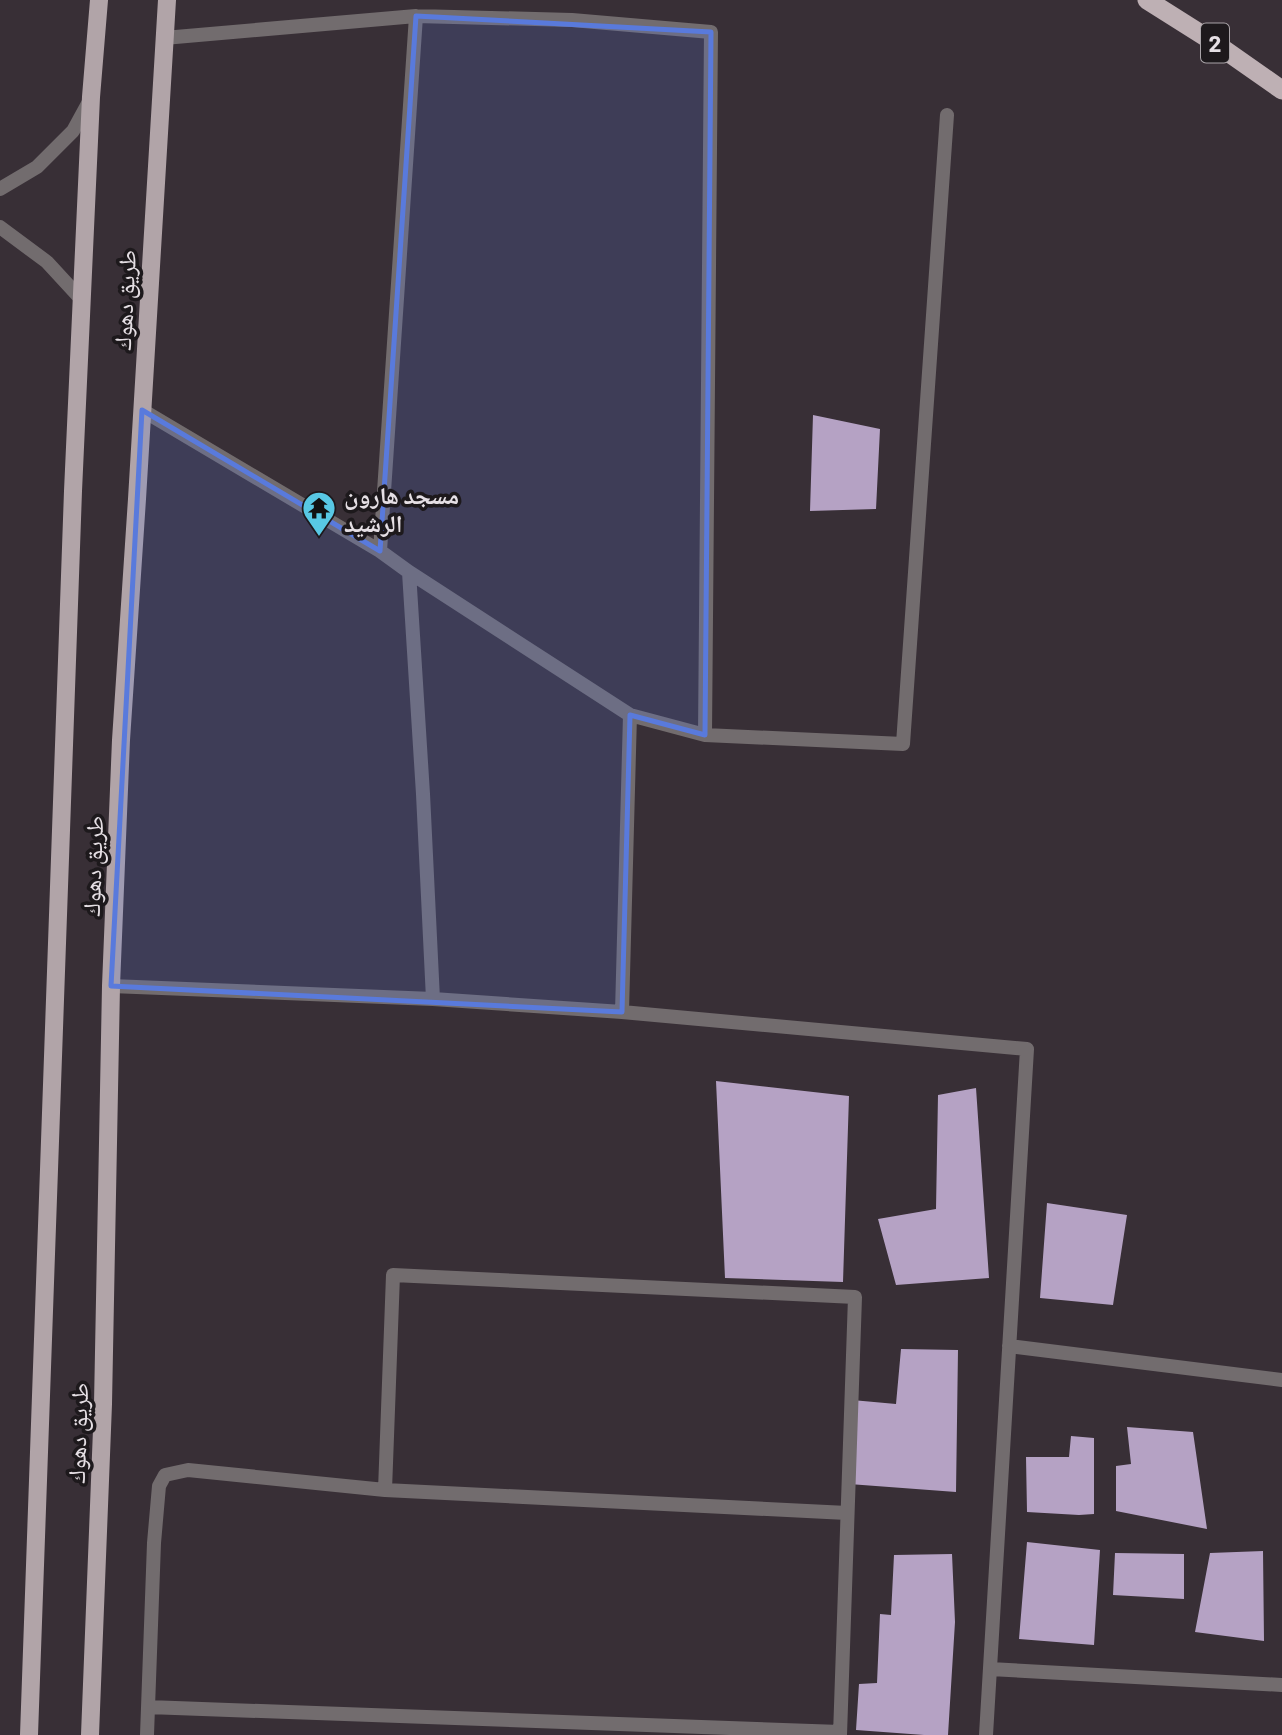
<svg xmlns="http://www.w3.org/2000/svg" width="1282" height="1735" font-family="Barlow,'Noto Naskh Arabic',sans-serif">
  <rect width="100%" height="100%" fill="#382f36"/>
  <path fill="#b5a2c4" d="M813,415L880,429L876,509L810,511Z
    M716,1081L849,1096L843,1282L725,1278Z
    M976,1088L989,1278L896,1285L878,1219L936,1209L938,1095Z
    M1047,1203L1127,1215L1113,1305L1040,1298Z
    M901,1349L958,1350L956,1492L849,1484L852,1400L896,1404Z
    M1127,1427L1193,1432L1207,1529L1116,1511V1466L1131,1464Z
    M1071,1436L1094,1438V1514L1079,1515L1027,1512L1026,1457H1069Z
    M1027,1542L1100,1550L1094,1645L1019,1639Z
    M1263,1551L1264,1641L1195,1632L1210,1553Z
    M1115,1553L1184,1554V1599L1113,1595Z
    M952,1554L955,1622L948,1735H924L856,1730L859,1684L877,1683L880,1614L891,1615L894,1555Z"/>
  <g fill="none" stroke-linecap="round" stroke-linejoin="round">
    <path stroke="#726c6e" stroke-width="14" d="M0,189L37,167L73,131L91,98
      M0,227L47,262L82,300
      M142,410L380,551L409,572L630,715L705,735L711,32L572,20L416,16L164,38
      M380,551L416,16
      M409,572L423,794L433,999
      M705,735L903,744L947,115
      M111,986L433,999L622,1012L1027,1049L986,1735
      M622,1012L630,715
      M1009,1346L1282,1380
      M385,1490L393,1275L855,1297L840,1735
      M990,1669L1282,1685
      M148,1707L840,1732
      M147,1735L154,1543L159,1486L165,1475L188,1470L385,1490L847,1513"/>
    <path stroke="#b1a4a8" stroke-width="18" d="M29,1735L73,491L91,97L99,0
      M90,1735L103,1404L111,986L121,740L137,499L167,0"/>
    <path stroke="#beb0b4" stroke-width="19" d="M1147,0L1212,41L1282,90"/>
  </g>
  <path fill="#597adc" fill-opacity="0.2" stroke="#597adc" stroke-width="5" stroke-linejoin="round" d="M416,16L711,32L705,735L630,715L622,1012L111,986L142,410L380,551Z"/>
  <defs>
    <symbol id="temple-pin" viewBox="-11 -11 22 30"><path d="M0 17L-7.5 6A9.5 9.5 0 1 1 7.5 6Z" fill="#58c8e4" stroke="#1d191c"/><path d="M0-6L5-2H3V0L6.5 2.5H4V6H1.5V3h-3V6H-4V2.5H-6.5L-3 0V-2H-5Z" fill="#111"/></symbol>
  </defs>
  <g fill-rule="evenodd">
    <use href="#temple-pin" x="300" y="489" width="38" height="52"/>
  </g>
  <g text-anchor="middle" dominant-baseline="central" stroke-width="7" stroke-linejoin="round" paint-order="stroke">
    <rect fill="#1d191c" stroke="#a9a4a8" stroke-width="2" x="1201" y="23.5" width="28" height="39" rx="5"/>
    <g font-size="23" font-weight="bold" fill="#e5dfe4">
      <text x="1215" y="43">2</text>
    </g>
    <g font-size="24" fill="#e5dfe4" stroke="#1d191c">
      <text transform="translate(124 300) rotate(-87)">طريق دهوك</text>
      <text transform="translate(92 866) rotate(-88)">طريق دهوك</text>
      <text transform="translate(77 1433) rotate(-88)">طريق دهوك</text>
    </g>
    <g font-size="24" font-weight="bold" fill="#e5dfe4" stroke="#1d191c" text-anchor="start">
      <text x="344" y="494">مسجد هارون<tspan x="344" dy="28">الرشيد</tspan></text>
    </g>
  </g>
</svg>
